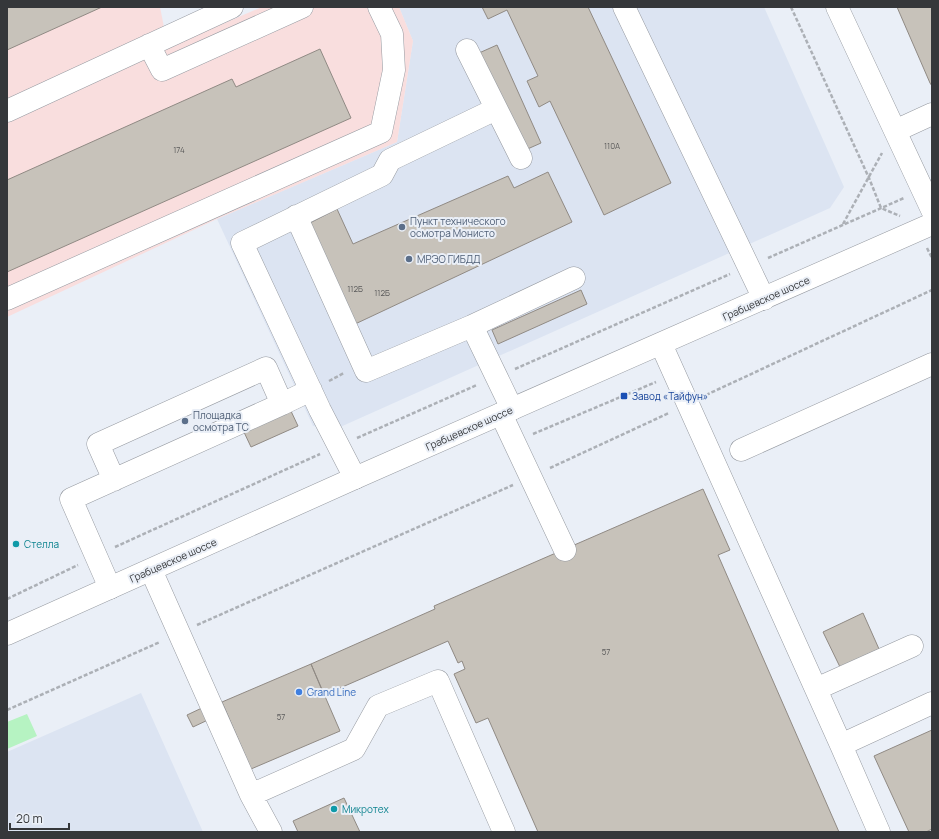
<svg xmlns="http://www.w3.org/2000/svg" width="939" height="839" font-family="Manrope,sans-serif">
  <rect width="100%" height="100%" fill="#eaeff7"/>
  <path fill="#dce4f2" d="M399,7H764L844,187L830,208L338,428L313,426L217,219L397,142L413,41Z
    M141,693L203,832H7V752Z"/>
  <path fill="#f9dede" d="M7,7H160L166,37L178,43L262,7H399L413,41L397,142L217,219L7,317Z"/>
  <path fill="#b6f3c2" d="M27,714L37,736L7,749V722Z"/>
  <path fill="#c7c2ba" stroke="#908a84" d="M7,7H102L7,50Z
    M482,7H588L671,183L604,215L550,101L539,107L527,81L538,76L507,10L488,19Z
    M897,7H932V86L930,83Z
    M497,45L541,143L523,151L479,53Z
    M320,49L351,118L7,272V180L232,79L236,87Z
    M548,172L572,222L353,325L308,224L337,209L353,244L508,176L514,188Z
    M581,290L587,304L498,344L492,330Z
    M290,409L298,426L251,447L243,430Z
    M703,489L730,550L718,555L839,832H538L488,718L476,723L454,674L465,669L462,661L458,663L448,641L324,695L311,664L435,609L434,606Z
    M863,613L879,649L840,667L823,632Z
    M311,664L340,731L251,769L222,702Z
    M204,707L210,719L193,727L187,715Z
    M932,730V829L926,832H909L874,756Z
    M344,798L360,832H298L293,821Z"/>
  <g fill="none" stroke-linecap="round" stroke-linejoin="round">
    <defs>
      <path id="minor" d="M624,7L764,299
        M837,7L932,210
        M149,45L162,70L302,7
        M467,50L521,158
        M7,111L232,7
        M895,131L932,114
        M296,216L366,371L472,326
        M7,299L381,132L394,70L392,34L379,7
        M661,344L841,745L879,832
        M512,409L472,326L574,278
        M501,414L565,550
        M741,450L932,364
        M355,478L320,410L242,243L382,175L390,160L496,109
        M114,480L98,444L266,368L282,404
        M151,570L251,795L354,749L378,706L438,681L504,832
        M110,588L71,499L282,404L311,390
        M816,689L912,646
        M841,745L932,703
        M251,795L271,832"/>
      <path id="major" d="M7,634L355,478L932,224"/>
    </defs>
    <use href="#minor" stroke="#969aa1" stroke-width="23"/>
    <use href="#major" stroke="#969aa1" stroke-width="23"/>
    <path stroke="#acb0b6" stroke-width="2.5" stroke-dasharray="4 2" stroke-linecap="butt" d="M791,7L869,178L881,208L900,216
      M843,224L882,153
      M927,248L932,258
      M768,258L904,198
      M515,369L730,274
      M329,381L344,373
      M706,395L932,290
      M533,434L656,382
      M357,438L477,385
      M550,468L669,413
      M115,547L320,454
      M7,599L78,565
      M197,625L513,485
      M7,710L160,642"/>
    <use href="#minor" stroke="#fff" stroke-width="22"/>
    <use href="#major" stroke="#fff" stroke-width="22"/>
  </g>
  <g fill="#5c6f8a" stroke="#eaeff7" stroke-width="1.5">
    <circle cx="402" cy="227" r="4"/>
    <circle cx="409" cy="259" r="4"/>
    <circle cx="185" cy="421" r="4"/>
  </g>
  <rect fill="#1a4fb4" stroke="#eaeff7" stroke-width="1.5" x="620" y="392" width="8" height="8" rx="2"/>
  <g fill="#0f9aa8" stroke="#eaeff7" stroke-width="1.5">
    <circle cx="16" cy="544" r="4"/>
    <circle cx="334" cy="809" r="4"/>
  </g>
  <circle fill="#3f7fe0" stroke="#eaeff7" stroke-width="1.5" cx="299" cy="692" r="4"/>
  <g text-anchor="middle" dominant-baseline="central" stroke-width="4" stroke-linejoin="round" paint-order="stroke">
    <g font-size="8" fill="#5a5a5a">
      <text x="612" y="145">110А</text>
      <text x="179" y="149">174</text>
      <text x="355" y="288">112Б</text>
      <text x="382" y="292">112Б</text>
      <text x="606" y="651">57</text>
      <text x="281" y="716">57</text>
    </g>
    <g font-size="10" fill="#4e5e75" stroke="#eaeff7" text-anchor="start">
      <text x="410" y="221">Пункт технического<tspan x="410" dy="12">осмотра Монисто</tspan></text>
      <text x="417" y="259">МРЭО ГИБДД</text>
      <text x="193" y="415">Площадка<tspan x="193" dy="12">осмотра ТС</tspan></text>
    </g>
    <g font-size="10" fill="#35373a" stroke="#eaeff7">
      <text transform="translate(766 298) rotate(-24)">Грабцевское шоссе</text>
      <text transform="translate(469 428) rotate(-24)">Грабцевское шоссе</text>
      <text transform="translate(173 560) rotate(-24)">Грабцевское шоссе</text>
    </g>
    <g font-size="10" fill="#164399" stroke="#eaeff7" text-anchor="start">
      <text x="632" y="396">Завод «Тайфун»</text>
    </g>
    <g font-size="10" fill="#0d838f" stroke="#eaeff7" text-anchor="start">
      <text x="24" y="544">Стелла</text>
      <text x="342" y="809">Микротех</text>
    </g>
    <g font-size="10" fill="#366cbe" stroke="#eaeff7" text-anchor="start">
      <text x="307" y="692">Grand Line</text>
    </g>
  </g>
  <rect width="939" height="839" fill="none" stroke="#35373a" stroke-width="16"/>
  <path d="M10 823v6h59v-6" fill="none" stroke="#35373a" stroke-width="2"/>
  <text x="16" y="823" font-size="12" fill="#35373a" stroke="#eaeff7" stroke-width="3" paint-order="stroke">20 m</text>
</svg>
